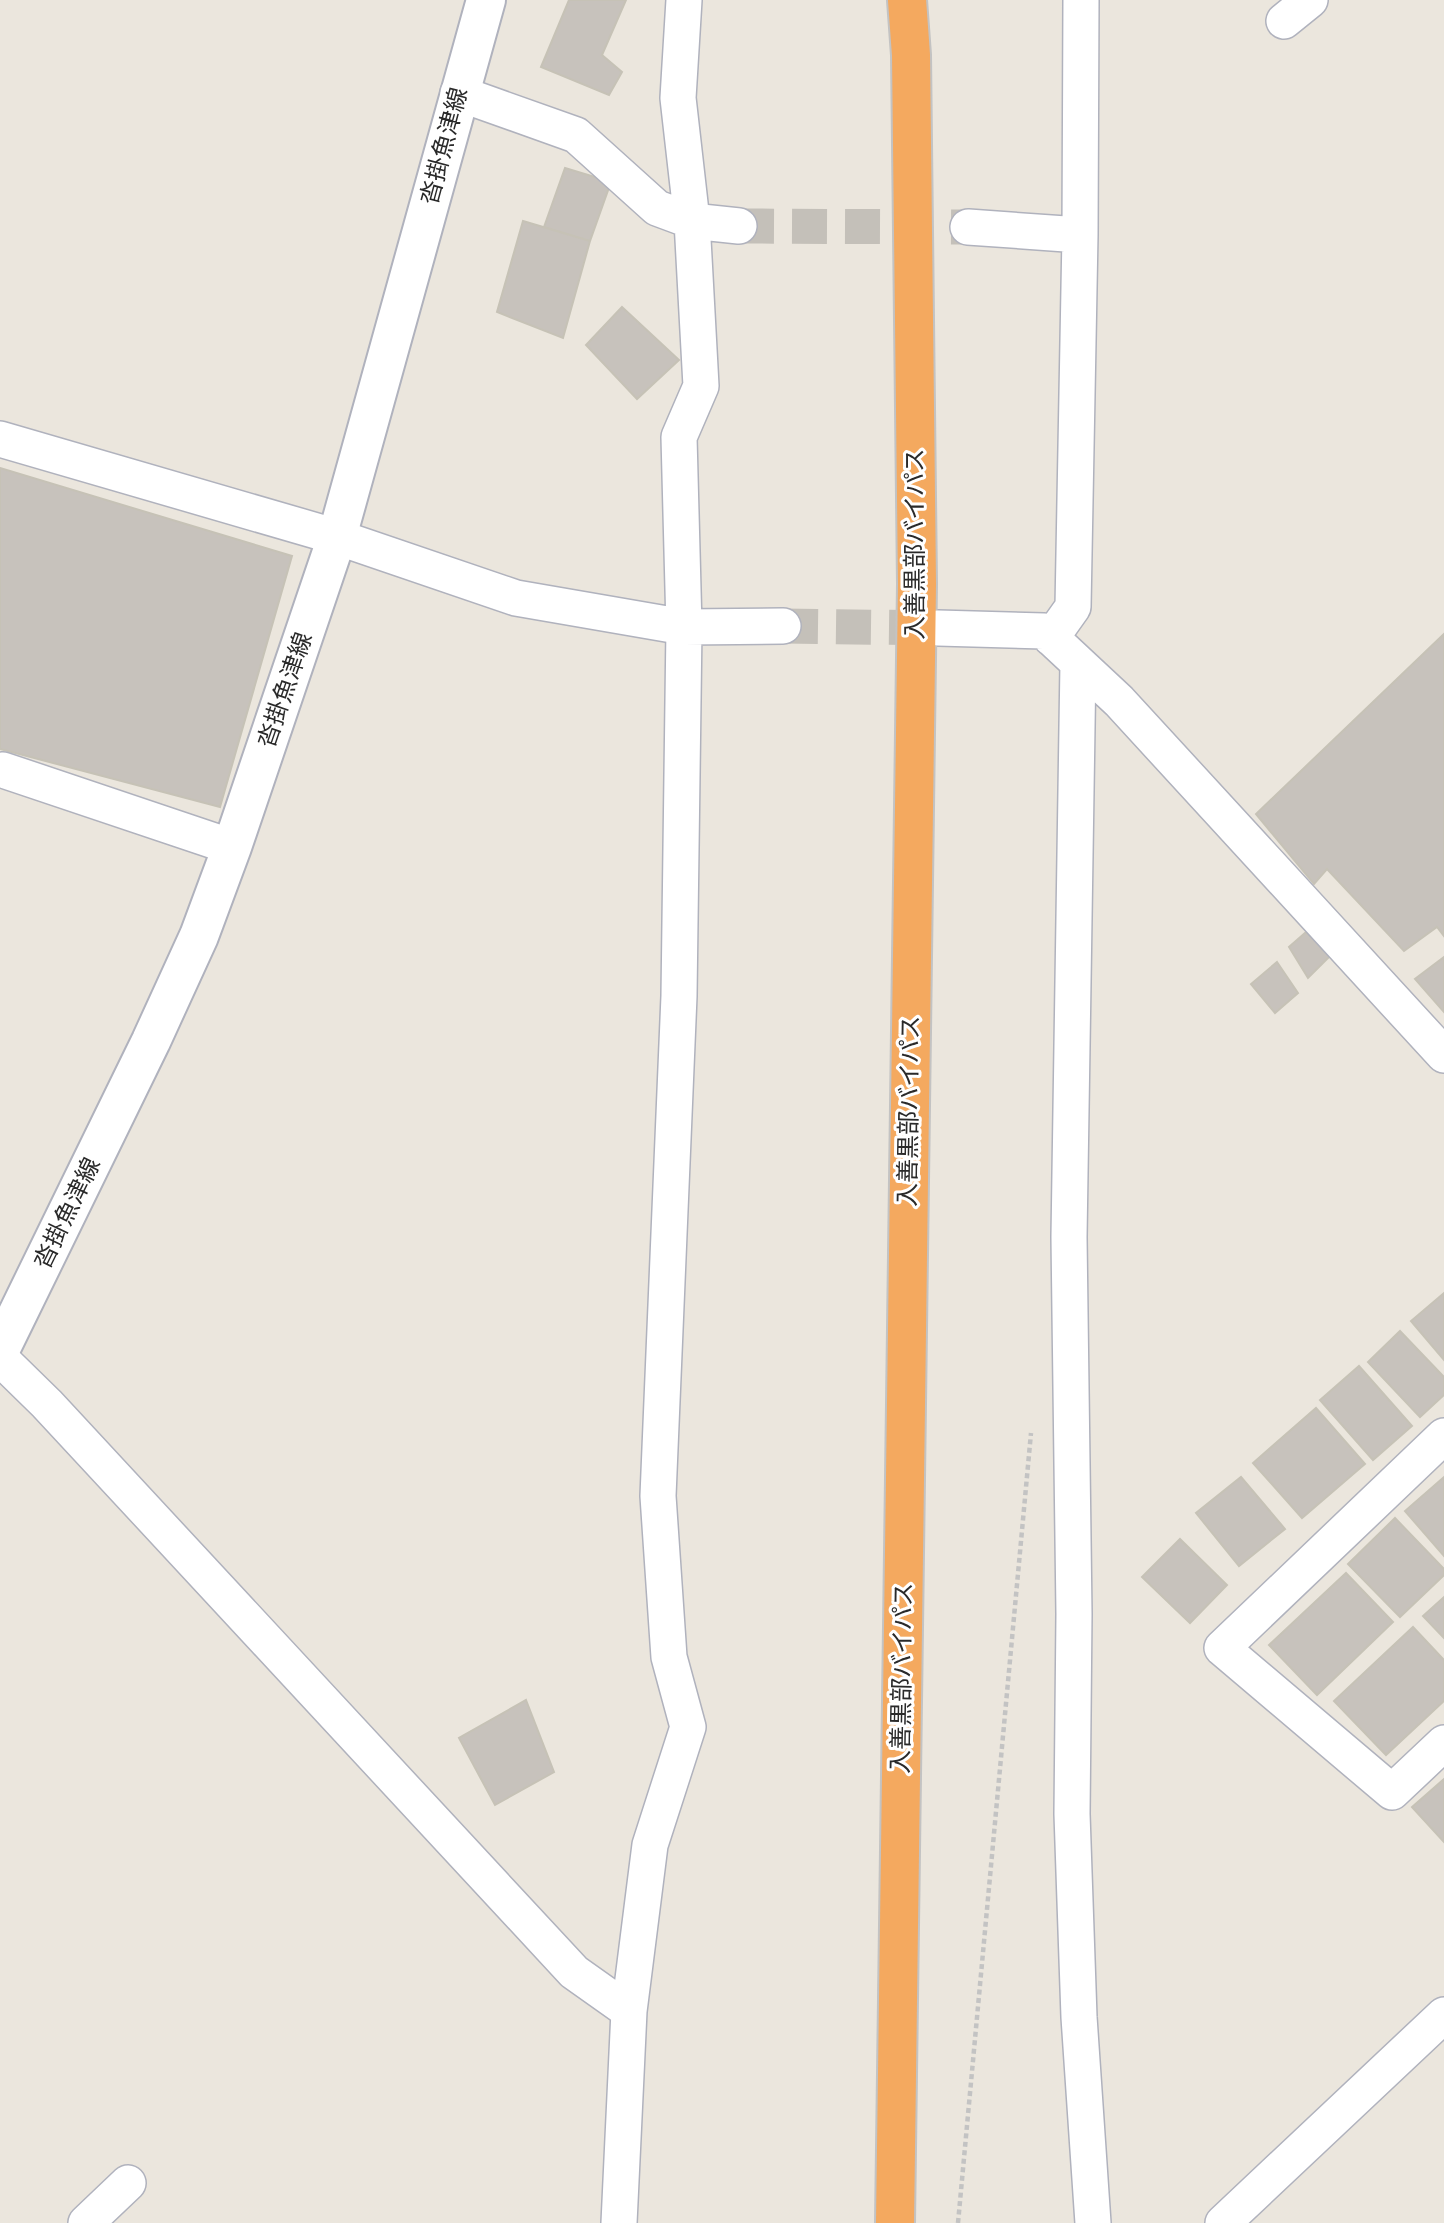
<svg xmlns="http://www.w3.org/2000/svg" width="1444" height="2223" font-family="'Fira Sans Condensed','Noto Sans JP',sans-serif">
  <rect width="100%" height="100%" fill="#ebe6dd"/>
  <path fill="#c7c2bc" stroke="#c6c2b6" stroke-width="2" d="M569,0H626L602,55L622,72L609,95L541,67Z
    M565,168L611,182L590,241L544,227Z
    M523,221L590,241L563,338L497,312Z
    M622,307L679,360L637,399L586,345Z
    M0,468L292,556L220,807L0,749Z
    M1444,634V936L1437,927L1404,951L1327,869L1314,884L1256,814Z
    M1306,932L1331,955L1308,978L1289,947Z
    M1444,957V1012L1415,979Z
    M1277,962L1298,993L1275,1013L1251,984Z
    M1444,1293V1360L1411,1321Z
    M1400,1331L1444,1377V1395L1420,1417L1368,1362Z
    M1359,1366L1412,1426L1373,1460L1320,1400Z
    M1316,1408L1365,1464L1302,1518L1253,1463Z
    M1241,1477L1285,1529L1239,1566L1196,1513Z
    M1444,1477V1556L1405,1511Z
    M1395,1518L1444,1569V1575L1400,1617L1348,1564Z
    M1180,1539L1227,1585L1190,1623L1142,1577Z
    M1346,1573L1393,1622L1317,1695L1269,1645Z
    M1444,1597V1638L1423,1616Z
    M1413,1627L1444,1660V1701L1386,1755L1334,1701Z
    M526,1700L554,1772L495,1805L459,1738Z
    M1444,1779V1842L1412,1807Z"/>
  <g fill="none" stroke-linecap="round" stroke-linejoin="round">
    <path stroke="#c4c0b9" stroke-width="35" stroke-dasharray="35 18" stroke-linecap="butt" d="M739,226L968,227
      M783,626L938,628"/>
    <defs>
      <path id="street" d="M1284,21L1310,0
        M458,93L576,135L657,208L692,221L739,226
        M968,227L1080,235
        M0,439L337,537L516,598L684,627L783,626
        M938,628L1044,631L1119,701L1444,1055
        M1051,638L1073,607L1080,235L1081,0
        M1078,663L1069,1237L1074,1614L1072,1814L1079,2017L1093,2223
        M3,770L232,847
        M0,1358L47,1404L574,1972L629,2011
        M1444,1436L1222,1648L1392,1792L1444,1743
        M86,2223L128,2183
        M619,2223L629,2011L650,1845L688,1727L669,1657L658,1496L679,996L684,627L679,437L701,386L692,221L678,98L684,0
        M1223,2223L1444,2015"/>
      <path id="secondary" d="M0,1350L151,1041L199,936L232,847L337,537L486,0"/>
      <path id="highway" d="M895,2223L917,584L911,55L907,0"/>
    </defs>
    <use href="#street" stroke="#b0b2bd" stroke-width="38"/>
    <use href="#secondary" stroke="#b0b2bd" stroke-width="42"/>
    <use href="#highway" stroke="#c3c3c3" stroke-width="42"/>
    <path stroke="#c3c3c3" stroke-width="4.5" stroke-dasharray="5 3.5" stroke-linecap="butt" d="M958,2223L1031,1433"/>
    <use href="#street" stroke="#fff" stroke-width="35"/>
    <use href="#secondary" stroke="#fff" stroke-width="38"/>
    <use href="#highway" stroke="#f4a95f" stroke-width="38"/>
  </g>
  <g text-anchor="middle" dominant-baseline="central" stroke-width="6" stroke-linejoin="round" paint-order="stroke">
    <g font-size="24" fill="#2a2a2a" stroke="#fff">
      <text transform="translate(444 146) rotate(-75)">沓掛魚津線</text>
      <text transform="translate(915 544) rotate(-90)">入善黒部バイパス</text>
      <text transform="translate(285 690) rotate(-71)">沓掛魚津線</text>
      <text transform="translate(909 1111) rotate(-89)">入善黒部バイパス</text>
      <text transform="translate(67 1213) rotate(-64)">沓掛魚津線</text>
      <text transform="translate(902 1678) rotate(-89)">入善黒部バイパス</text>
    </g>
  </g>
</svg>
